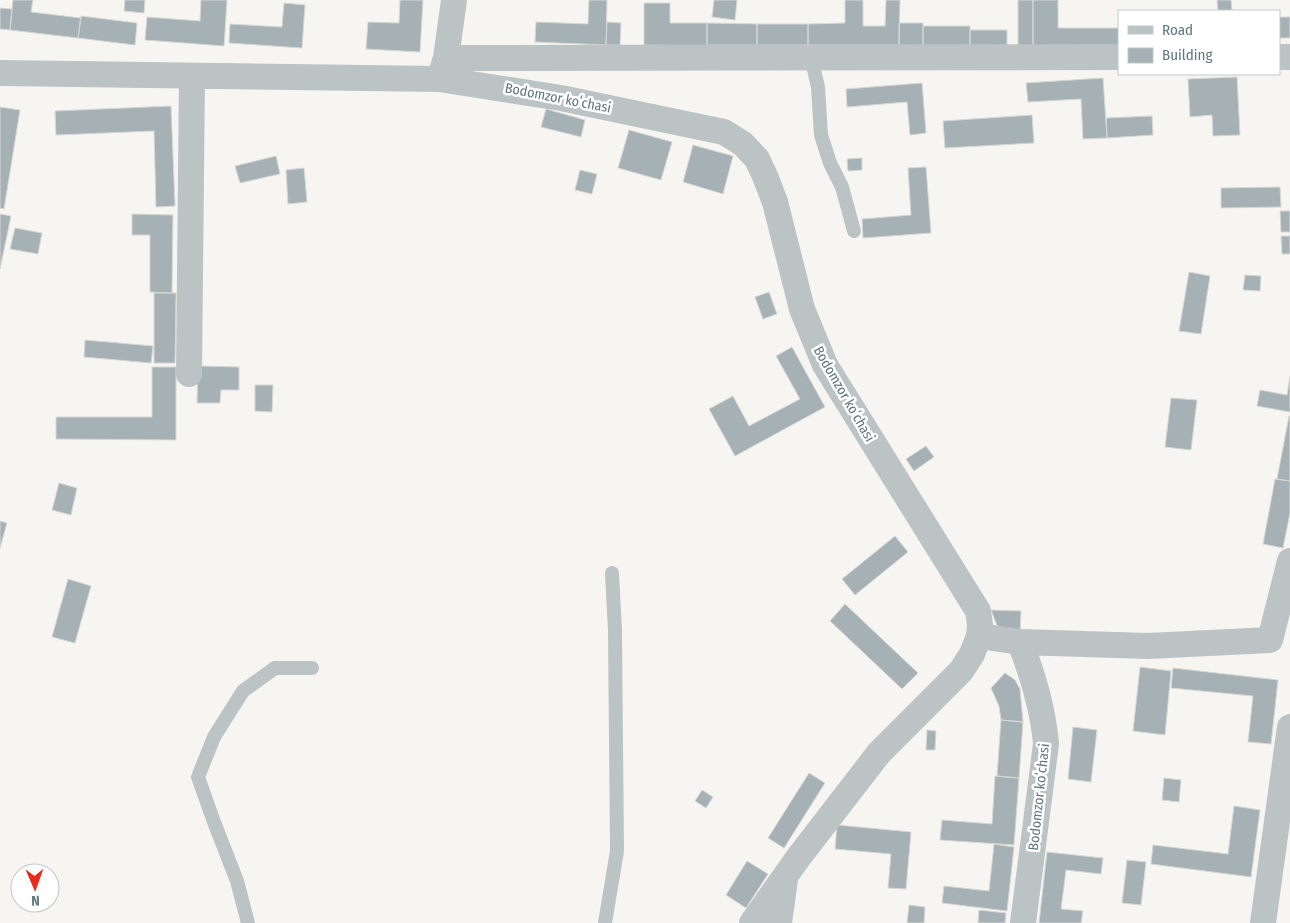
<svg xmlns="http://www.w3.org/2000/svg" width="1290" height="923" font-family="'Fira Sans Condensed',sans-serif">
  <rect width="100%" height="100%" fill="#f6f5f2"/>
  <path fill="#a5b1b4" stroke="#d7d7d5" d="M13,0H33L31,12L81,18V16L78,38L10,30Z
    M125,0H145L144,13L124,11Z
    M201,0H227L224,46L145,40L147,17L200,21Z
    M400,0H423L420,52L366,49L368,22L399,23Z
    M589,0H607L606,45L535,42L536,22L588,24Z
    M714,0H737L735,20L712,17Z
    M845,0H863V26H885L886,0H900L899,45H808V24L845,23Z
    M1018,0H1033V47H1018Z
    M1033,0H1058V28H1119V47H1033Z
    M1217,0H1231L1232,11H1218Z
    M284,3L305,5L302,48L229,43L230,24L282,27Z
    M644,3H670V23H707V46L644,45Z
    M0,8L12,9L10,30L0,29Z
    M81,16L137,23L135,45L78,38Z
    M1279,17H1290V38H1279Z
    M607,22L621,23L620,45H606Z
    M707,23L757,24V45H707Z
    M899,23H923V46L899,45Z
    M757,24H808V45H757Z
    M923,26H970V46H923Z
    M970,30H1007V47H970Z
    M1237,77L1240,135L1213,136L1212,115L1190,117L1188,79Z
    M1103,78L1107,138L1083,139L1081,99L1028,102L1026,83Z
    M922,83L926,133L910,135L907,102L847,107L846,89Z
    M171,106L175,206L156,207L154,131L56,135L55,111Z
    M0,107L20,110L4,209L0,208Z
    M546,109L585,120L581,137L541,127Z
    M1032,115L1034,143L945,148L943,121Z
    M1152,116L1153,135L1107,138L1106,118Z
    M629,130L672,142L661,180L618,168Z
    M693,145L733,156L723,194L683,182Z
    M276,156L280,174L240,183L235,166Z
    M862,158V170L848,171L847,159Z
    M926,167L931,233L863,238L862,219L911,215L908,168Z
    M304,168L307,202L288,204L286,170Z
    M580,170L597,174L592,194L575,190Z
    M1280,187L1281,207L1221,208V188Z
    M1280,211H1290V232H1281Z
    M0,214L11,216L0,269Z
    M132,214L173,215L172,293L150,292V235H132Z
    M15,228L42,233L38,254L10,249Z
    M1281,236H1290V254H1282Z
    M1189,272L1210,276L1201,334L1179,331Z
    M1245,275L1261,276L1260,291L1243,290Z
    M769,292L777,314L763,319L755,297Z
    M154,293H176L175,363H154Z
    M85,340L153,346L151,363L84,357Z
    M792,347L825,407L735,456L709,409L733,396L749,426L800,399L776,356Z
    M198,366L239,367V390H221L220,403H197Z
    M152,367H176V440L56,439V417H152Z
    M1290,376V412L1257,406L1260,390L1287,395Z
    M255,385H273L272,412L255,411Z
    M1171,398L1197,400L1191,450L1165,447Z
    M1289,416H1290V481L1277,479Z
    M926,446L934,457L914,471L906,459Z
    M1275,479L1290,481V513L1283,548L1263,544Z
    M59,483L77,488L71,515L52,510Z
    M0,521L7,523L0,548Z
    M895,536L908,552L855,595L842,579Z
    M68,579L91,586L75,643L52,637Z
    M845,604L918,673L902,689L830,621Z
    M991,610L1021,611L1020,633H1000Z
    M1140,667L1171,671L1165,735L1133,731Z
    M1173,668L1278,680L1271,744L1248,742L1253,696L1171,688Z
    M1005,673L1015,680L1020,689L1023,722L1001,720L999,706L991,688Z
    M1001,720L1023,722L1019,778L997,776Z
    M1073,727L1097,730L1091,782L1068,779Z
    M927,730L936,731L935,750H926Z
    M809,773L825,783L784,848L768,838Z
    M995,776L1019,778L1014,845L940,840L942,820L992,824Z
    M1164,778L1181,780L1179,802L1162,800Z
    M702,790L713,797L706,808L695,801Z
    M1234,806L1260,810L1251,877L1151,864L1153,845L1228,854Z
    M837,825L911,832L906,889L888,888L891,854L835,849Z
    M994,844L1014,847L1007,911L942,903L944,886L989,891Z
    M1047,852L1103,858L1101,874L1066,870L1061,909L1083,911L1081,923H1039Z
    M1127,860L1146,862L1141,905L1122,903Z
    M747,861L768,874L746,908L726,895Z
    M909,905L925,907L924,923H907Z
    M979,910L1006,913L1005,923H978Z"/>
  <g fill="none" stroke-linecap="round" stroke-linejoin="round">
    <path stroke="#bcc3c5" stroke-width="14" d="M811,57L818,87L821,135L830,163L842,187L854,231
      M248,923L237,881L214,822L198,777L214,737L243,691L275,668H312
      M605,923L617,851L615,631L612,573"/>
    <path stroke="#bcc3c5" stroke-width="26" d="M1279,57H1290
      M446,58L1119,57
      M0,73L439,79L561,98L724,132L743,144L757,159L765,176L775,202L802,309L825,365L978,611L980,625L979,636L1020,642C1033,676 1043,708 1046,744L1023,923
      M441,74L446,58L454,0
      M189,374L192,76
      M1020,642L1148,646L1270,640L1290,561
      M752,923L798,858L879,753L961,671L972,654L979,636
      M779,923L785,879
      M1263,923L1290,727"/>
  </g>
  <g text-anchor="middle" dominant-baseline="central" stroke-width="5" stroke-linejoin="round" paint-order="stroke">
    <g font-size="14" fill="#5f777e" stroke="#fff">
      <text transform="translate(558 98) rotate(11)">Bodomzor koʻchasi</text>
      <text transform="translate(844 394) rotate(60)">Bodomzor koʻchasi</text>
      <text transform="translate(1039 797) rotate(-84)">Bodomzor koʻchasi</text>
    </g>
  </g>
  <rect x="1118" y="10" width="162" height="65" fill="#ffffff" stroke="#bfc9cb"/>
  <rect x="1128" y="26" width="25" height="8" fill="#bcc3c5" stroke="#bfc9cb"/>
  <text x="1162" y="35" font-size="15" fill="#5f777e">Road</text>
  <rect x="1128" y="48" width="25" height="15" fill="#a5b1b4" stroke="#bfc9cb"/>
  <text x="1162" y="60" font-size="15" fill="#5f777e">Building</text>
  <g transform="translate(35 888) rotate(178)"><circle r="24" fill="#ffffff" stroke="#bfc9cb"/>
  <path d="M0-4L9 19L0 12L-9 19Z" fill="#eb291d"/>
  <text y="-8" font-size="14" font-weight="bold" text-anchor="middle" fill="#5f777e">N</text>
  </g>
</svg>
